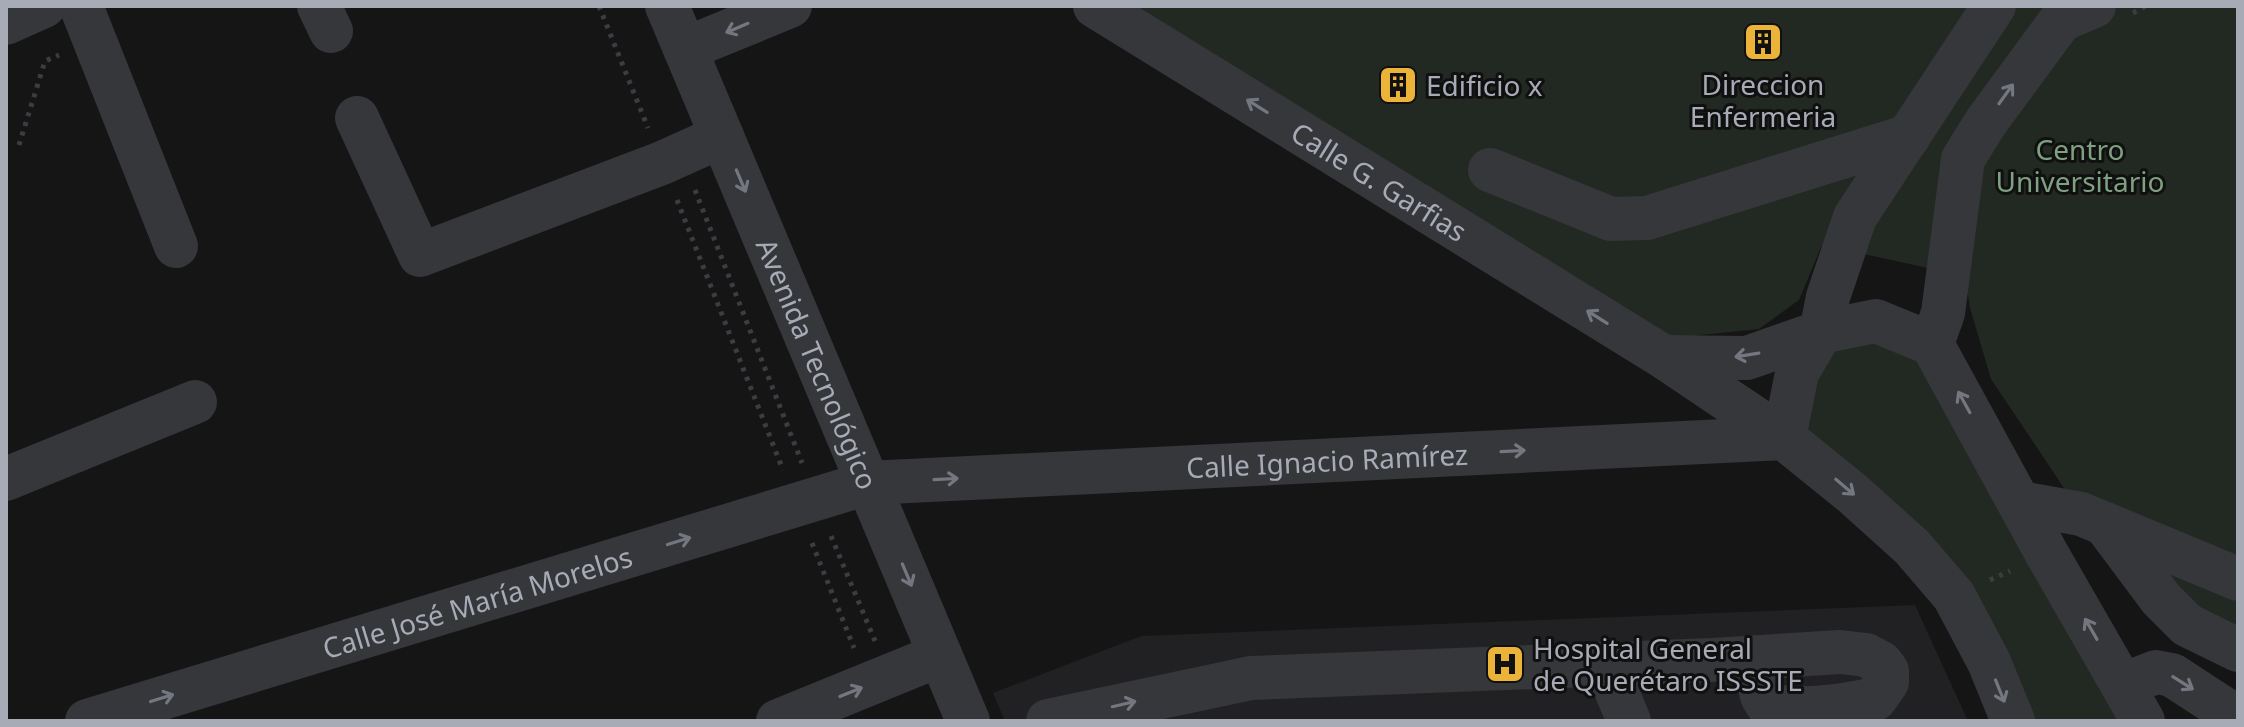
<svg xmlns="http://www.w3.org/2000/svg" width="2244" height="727" font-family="'Noto Sans',sans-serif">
  <rect width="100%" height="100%" fill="#151516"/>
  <path fill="#212123" d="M1915,605L1968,721H1005L993,693L1141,636Z"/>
  <path fill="#212922" d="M1135,6H2238V663L2128,584L1991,379L1970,308L1965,276L1822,245L1799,300L1759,329L1672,338Z
    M1821,332L1932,344L2143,721H2013L1989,662L1784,438Z"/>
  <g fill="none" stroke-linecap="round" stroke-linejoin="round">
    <path stroke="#3c3d42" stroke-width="5" stroke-dasharray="4 6" stroke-linecap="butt" d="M599,6L648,128
      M2133,13L2146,6
      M19,145L45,61L59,55
      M695,190L802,463
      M677,200L783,470
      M831,536L875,641
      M812,543L854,648
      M1990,580L2010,571"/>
    <g stroke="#36373b" stroke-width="44">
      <path d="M81,6L176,246"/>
      <path d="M319,6L331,31"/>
      <path id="s1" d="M667,6L968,721"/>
      <path id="s2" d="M1095,6L1664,357L1784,438L1852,493L1912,547L1954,596L1989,662L2013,721"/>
      <path d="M6,23L44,6"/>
      <path d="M685,49L790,6"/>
      <path d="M357,118L420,255L662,163L722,136"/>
      <path d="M1490,170L1611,219L1647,218L1909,136"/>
      <path d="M1932,344L1943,313L1963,159L1986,122L2061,20L2094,6"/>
      <path d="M1664,357L1747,358L1821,332L1876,321L1932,344L2047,554L2143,721"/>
      <path d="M1784,438L1797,373L1821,332L1828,297L1855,217L1994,6"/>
      <path d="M6,479L195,402"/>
      <path d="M2020,503L2081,514L2238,579"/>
      <path d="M2105,524L2161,599L2187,625L2238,650"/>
      <path d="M1605,664L1629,721"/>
      <path d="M2123,685L2156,672L2172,675L2238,718"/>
      <path id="s3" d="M87,721L868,483L1784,438"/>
      <path d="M778,721L940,655"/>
      <path d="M1048,721L1251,678L1713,660L1840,652L1866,655L1881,663L1887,671V682L1875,699C1844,706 1797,713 1767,704L1762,696L1753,658"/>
    </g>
  </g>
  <defs><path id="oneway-shaft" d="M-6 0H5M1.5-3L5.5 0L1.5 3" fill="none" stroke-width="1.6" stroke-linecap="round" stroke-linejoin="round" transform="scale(2)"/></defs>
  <g stroke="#74777f">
    <use href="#oneway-shaft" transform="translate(737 28) rotate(157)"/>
    <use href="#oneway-shaft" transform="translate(2006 94) rotate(-54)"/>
    <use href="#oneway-shaft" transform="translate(1257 106) rotate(-148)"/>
    <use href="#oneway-shaft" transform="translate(741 181) rotate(67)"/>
    <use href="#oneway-shaft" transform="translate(1597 317) rotate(-148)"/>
    <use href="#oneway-shaft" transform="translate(1747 355) rotate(171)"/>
    <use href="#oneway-shaft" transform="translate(1964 402) rotate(-119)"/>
    <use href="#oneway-shaft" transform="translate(1513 451) rotate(-3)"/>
    <use href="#oneway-shaft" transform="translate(946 479) rotate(-3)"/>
    <use href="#oneway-shaft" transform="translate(1845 487) rotate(40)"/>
    <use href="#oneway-shaft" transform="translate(679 541) rotate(-17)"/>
    <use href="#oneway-shaft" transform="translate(907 575) rotate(67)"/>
    <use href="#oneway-shaft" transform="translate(2091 629) rotate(-120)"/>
    <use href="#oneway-shaft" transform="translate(2183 683) rotate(32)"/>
    <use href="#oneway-shaft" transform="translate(2000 691) rotate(68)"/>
    <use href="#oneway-shaft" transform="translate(851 692) rotate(-22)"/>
    <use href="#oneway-shaft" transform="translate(162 698) rotate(-17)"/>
    <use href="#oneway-shaft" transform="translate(1124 704) rotate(-13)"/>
  </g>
  <defs>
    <symbol id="building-square" viewBox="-11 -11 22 22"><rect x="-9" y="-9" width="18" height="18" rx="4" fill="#ebb338" stroke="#101011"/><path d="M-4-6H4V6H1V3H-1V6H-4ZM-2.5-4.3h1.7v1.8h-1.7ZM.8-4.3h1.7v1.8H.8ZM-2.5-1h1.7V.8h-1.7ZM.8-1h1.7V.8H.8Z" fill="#111"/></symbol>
    <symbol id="hospital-square" viewBox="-11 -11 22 22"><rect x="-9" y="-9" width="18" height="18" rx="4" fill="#ebb338" stroke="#101011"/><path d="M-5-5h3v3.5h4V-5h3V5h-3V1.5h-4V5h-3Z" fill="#111"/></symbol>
  </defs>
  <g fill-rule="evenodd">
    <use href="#building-square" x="1741" y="20" width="44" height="44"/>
    <use href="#building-square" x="1376" y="63" width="44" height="44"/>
    <use href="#hospital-square" x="1483" y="642" width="44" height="44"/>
  </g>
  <g text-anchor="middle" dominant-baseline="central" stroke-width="6" stroke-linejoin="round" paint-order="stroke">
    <g font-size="28" fill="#a7abb6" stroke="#101011" text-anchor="start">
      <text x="1763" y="84" text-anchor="middle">Direccion<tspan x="1763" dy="32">Enfermeria</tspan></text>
      <text x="1426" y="85">Edificio x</text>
      <text x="1533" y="648">Hospital General<tspan x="1533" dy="32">de Querétaro ISSSTE</tspan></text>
    </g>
    <g font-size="28" fill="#7fa081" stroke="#101011">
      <text x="2080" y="149">Centro<tspan x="2080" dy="32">Universitario</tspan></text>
    </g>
    <g font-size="28" fill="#a7abb6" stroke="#101011">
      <text stroke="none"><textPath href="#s2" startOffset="334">Calle G. Garfias</textPath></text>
      <text stroke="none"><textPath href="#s1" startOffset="388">Avenida Tecnológico</textPath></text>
      <text stroke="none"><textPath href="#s3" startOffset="1276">Calle Ignacio Ramírez</textPath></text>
      <text stroke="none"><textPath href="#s3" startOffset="408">Calle José María Morelos</textPath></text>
    </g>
  </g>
  <rect width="2244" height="727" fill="none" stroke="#a7abb6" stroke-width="16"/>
</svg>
